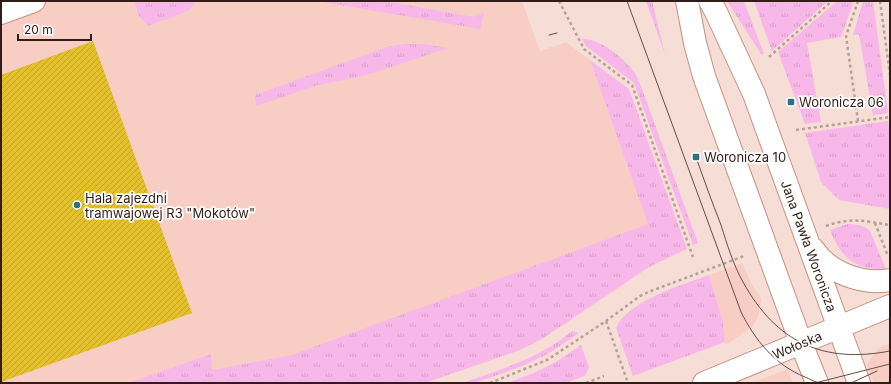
<svg xmlns="http://www.w3.org/2000/svg" width="891" height="384" font-family="Inter,sans-serif">
  <defs>
    <pattern id="grass-tufts" width="24" height="20" patternUnits="userSpaceOnUse"><rect width="24" height="20" fill="#f8b7e9"/><path d="M3 7l-1-3M5 7V3M7 7l1-3M15 17l-1-3M17 17v-4M19 17l1-3" fill="none" stroke="#d59dc7"/></pattern>
    <pattern id="building-hatch" width="6" height="6" patternUnits="userSpaceOnUse"><rect width="6" height="6" fill="#e2bf2b"/><path d="M-1 1l2-2M0 6l6-6M5 7l2-2" fill="none" stroke="#c2a426"/></pattern>
  </defs>
  <rect width="100%" height="100%" fill="#f6ded7"/>
  <path fill="#f8cec4" d="M1,1H522L540,51L566,42L590,60L649,224L218,383H1Z
    M742,263L751,283L761,298V302L758,317L752,327L735,339L725,345L723,322L709,275Z
    M890,344V383H874L866,365L878,349L882,346Z
    M788,369L793,383H752L787,369Z"/>
  <path fill="url(#grass-tufts)" d="M134,1H197L188,11L148,26L139,16Z
    M317,1H384L474,17L484,13L480,29Z
    M645,1H652L665,54L647,4Z
    M727,1H744L764,54H761Z
    M754,1H828L772,51Z
    M837,1H854L841,37L807,43L821,122L805,124L778,52Z
    M863,1H873L888,113L873,115L859,34L853,35Z
    M582,39C598,38 620,55 630,67C635,72 638,79 641,86L698,243L693,245L634,83L586,46Z
    M404,44H424L448,48L380,71L359,77L318,85L256,106L255,95L387,47Z
    M590,60L629,89L687,249L649,267L542,339L520,350L425,383H128L211,354L212,370L292,355L648,224Z
    M888,121L890,132V209L839,200L821,182L805,133Z
    M847,224C856,224 864,225 870,231L886,269C855,270 841,258 830,230Z
    M709,275L723,322L725,342L633,376L616,328C627,301 682,285 709,275Z
    M572,331L579,333L548,354L525,365L475,383H462C490,373 518,365 544,350C554,345 563,338 572,331Z
    M581,345L589,367L585,376L566,383H507L534,373L559,360Z"/>
  <path fill="url(#building-hatch)" d="M93,41L192,313L1,382V75Z"/>
  <g fill="none" stroke-linecap="round" stroke-linejoin="round">
    <defs>
      <path id="minor" d="M687,1L695,43L704,76L801,343L817,383
        M710,1L716,12L754,94L859,383
        M1,13L34,1
        M813,249C829,273 862,285 890,280"/>
      <path id="major" d="M704,383L890,306"/>
    </defs>
    <use href="#minor" stroke="#c78f80" stroke-width="24"/>
    <use href="#major" stroke="#c78f80" stroke-width="24"/>
    <path stroke="#b7a099" stroke-width="2.5" stroke-dasharray="3 3" stroke-linecap="butt" d="M559,1L584,49L632,85L693,257
      M858,1L846,36L858,121
      M880,1L890,75
      M769,57L832,1
      M796,130L890,117
      M875,223L888,256
      M826,226C851,217 865,221 890,225
      M606,321L628,383
      M490,383L547,360L606,321L640,296L651,291L744,256
      M586,383L604,376"/>
    <use href="#minor" stroke="#fff" stroke-width="22"/>
    <use href="#major" stroke="#fff" stroke-width="22"/>
    <path stroke="#654e49" stroke-width="1" d="M627,1L741,312C755,340 775,365 805,377C810,379 814,382 820,383
      M549,35L557,33
      M696,157C704,180 712,202 721,225C727,244 733,264 743,282C776,342 823,364 890,351
      M815,383L890,364
      M851,383L877,371
      M885,383L890,382"/>
  </g>
  <g fill="#2d7281" stroke="#fff" stroke-width="1.5">
    <rect x="787" y="98" width="8" height="8" rx="2"/>
    <rect x="692" y="153" width="8" height="8" rx="2"/>
    <circle cx="77" cy="205" r="4"/>
  </g>
  <g text-anchor="middle" dominant-baseline="central" stroke-width="3.5" stroke-linejoin="round" paint-order="stroke">
    <g font-size="13" fill="#321c17" stroke="#fff" text-anchor="start">
      <text x="799" y="102">Woronicza 06</text>
      <text x="704" y="157">Woronicza 10</text>
      <text x="85" y="198">Hala zajezdni<tspan x="85" dy="15">tramwajowej R3 "Mokotów"</tspan></text>
    </g>
    <g font-size="13" fill="#321c17" stroke="#fff">
      <text transform="translate(809 246) rotate(70)">Jana Pawła Woronicza</text>
      <text transform="translate(797 345) rotate(-23)">Wołoska</text>
    </g>
  </g>
  <rect width="891" height="384" fill="none" stroke="#321c17" stroke-width="4"/>
  <path d="M18 34v6h73v-6" fill="none" stroke="#321c17" stroke-width="2"/>
  <text x="24" y="34" font-size="12" fill="#321c17" stroke="#ffffff" stroke-width="3" paint-order="stroke">20 m</text>
</svg>
